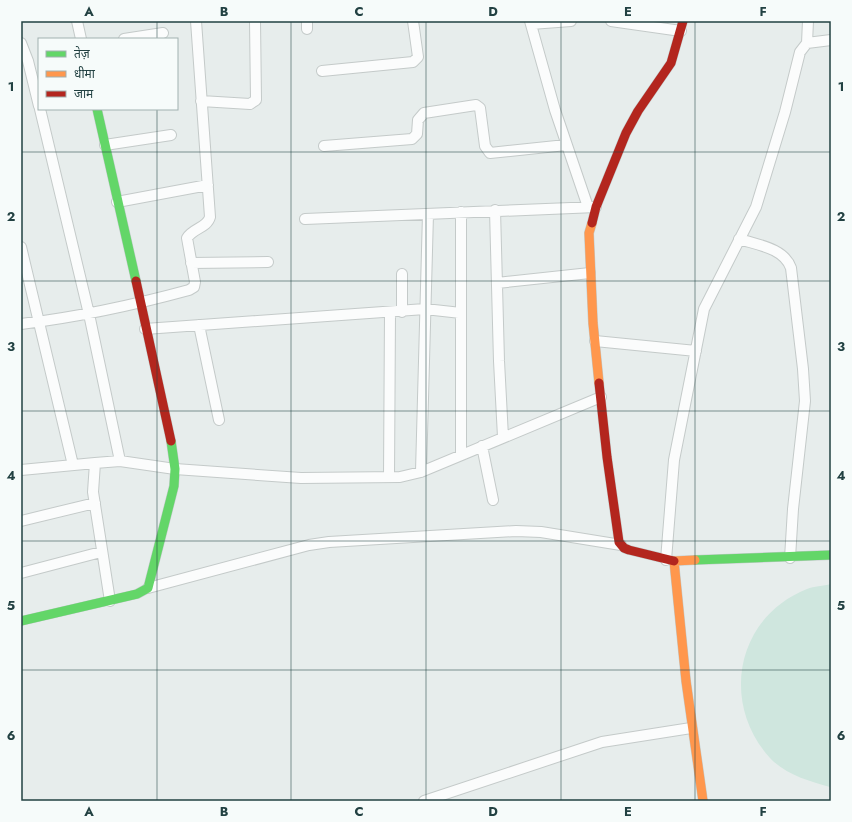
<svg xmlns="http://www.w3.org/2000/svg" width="852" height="822" font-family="Jost,'Noto Sans Devanagari',sans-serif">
  <rect width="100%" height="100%" fill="#e7edec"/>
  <path fill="#cfe6de" d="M831,584V787H830C809,781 786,775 770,758C720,703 736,617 807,589C814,586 823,586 831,584Z"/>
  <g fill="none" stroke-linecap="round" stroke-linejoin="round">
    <defs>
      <path id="street" d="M77,21L81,39
        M530,21L555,110L588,207
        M611,21L681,31
        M531,24L571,21
        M307,29V21
        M124,39L163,33
        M21,43L28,61L39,106
        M807,43L808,21
        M322,71L413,62L418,57L413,21
        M201,101L250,104L256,100L255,21
        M40,109L89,314L120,461
        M105,145L171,135
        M324,146L412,139L417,134L418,120L424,113L476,105L480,108L485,146L490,153L566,145
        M117,202L208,185
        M495,210L499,361L503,437
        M305,219L596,207
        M739,239C758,245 784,248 791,268L803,369L805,401L793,509L790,558
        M21,247L73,465
        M191,263L268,262
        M497,283L590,273
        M402,312V274
        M21,324C78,317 134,305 189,290L194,287L195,282L187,238C193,228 207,228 210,217L196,21
        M199,325L219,420
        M145,329L425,309L461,313
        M595,341L696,351
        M482,446L493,500
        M461,455V212
        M95,463L120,461L175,469L301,478L400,477L421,472L601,397
        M21,470L95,463L93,492L110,601
        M421,472L428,214
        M389,477L390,313
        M21,521L95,503
        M666,560L674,460L704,309L756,207L785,112L800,52L807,43L831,40
        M21,573L101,552
        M148,588L309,545L329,542L516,531L541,532L621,545
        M424,801L602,742L691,728"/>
      <path id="fast" d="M97,109L136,281
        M695,560L831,555
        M21,621L137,594L148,588L174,486L175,469L171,441"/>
      <path id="slow" d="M592,223L589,233L593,323L599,383
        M695,560L674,561L686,681L703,801"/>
      <path id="jam" d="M592,223L596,207L626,133L638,111L671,63L683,21
        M136,281L171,441
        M599,383L607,457L619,542L624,548L629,550L674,561"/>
    </defs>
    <use href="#street" stroke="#c4cac9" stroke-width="12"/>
    <use href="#fast" stroke="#c2caca" stroke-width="10"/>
    <use href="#slow" stroke="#c2caca" stroke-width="10"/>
    <use href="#jam" stroke="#c2caca" stroke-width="10"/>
    <use href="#street" stroke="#fbfcfc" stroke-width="10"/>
    <use href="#fast" stroke="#63d668" stroke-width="9"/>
    <use href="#slow" stroke="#ff974d" stroke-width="9"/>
    <use href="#jam" stroke="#b3261e" stroke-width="9"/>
  </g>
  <path fill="none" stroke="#224142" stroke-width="1" stroke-opacity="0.55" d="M157,21V39M291,21V801M426,21V801M561,21V801M695,21V801M157,109V801M21,152H831M21,281H831M21,411H831M21,541H831M21,670H831"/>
  <rect width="852" height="822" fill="none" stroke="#f6fbfa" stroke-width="44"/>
  <rect x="38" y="38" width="140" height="72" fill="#f6fbfa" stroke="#a1b1b0"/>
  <rect x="46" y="51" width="20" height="6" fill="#63d668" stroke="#a1b1b0"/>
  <text x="74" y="58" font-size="12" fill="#224142">तेज़</text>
  <rect x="46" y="71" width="20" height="6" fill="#ff974d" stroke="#a1b1b0"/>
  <text x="74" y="78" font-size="12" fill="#224142">धीमा</text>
  <rect x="46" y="91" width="20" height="6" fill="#b3261e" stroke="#a1b1b0"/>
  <text x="74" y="98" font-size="12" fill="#224142">जाम</text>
  <rect x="22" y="22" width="808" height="778" fill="none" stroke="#224142" stroke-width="1.5"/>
  <g font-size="13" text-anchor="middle" font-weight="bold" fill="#224142">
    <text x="89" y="16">A</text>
    <text x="224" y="16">B</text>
    <text x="359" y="16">C</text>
    <text x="493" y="16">D</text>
    <text x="628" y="16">E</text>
    <text x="763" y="16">F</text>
    <text x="11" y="91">1</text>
    <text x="841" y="91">1</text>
    <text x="11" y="221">2</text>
    <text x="841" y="221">2</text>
    <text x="11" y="351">3</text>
    <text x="841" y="351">3</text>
    <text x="11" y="480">4</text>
    <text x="841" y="480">4</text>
    <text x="11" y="610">5</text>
    <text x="841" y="610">5</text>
    <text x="11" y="740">6</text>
    <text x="841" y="740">6</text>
    <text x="89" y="816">A</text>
    <text x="224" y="816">B</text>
    <text x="359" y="816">C</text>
    <text x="493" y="816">D</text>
    <text x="628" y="816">E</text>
    <text x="763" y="816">F</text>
  </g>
</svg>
